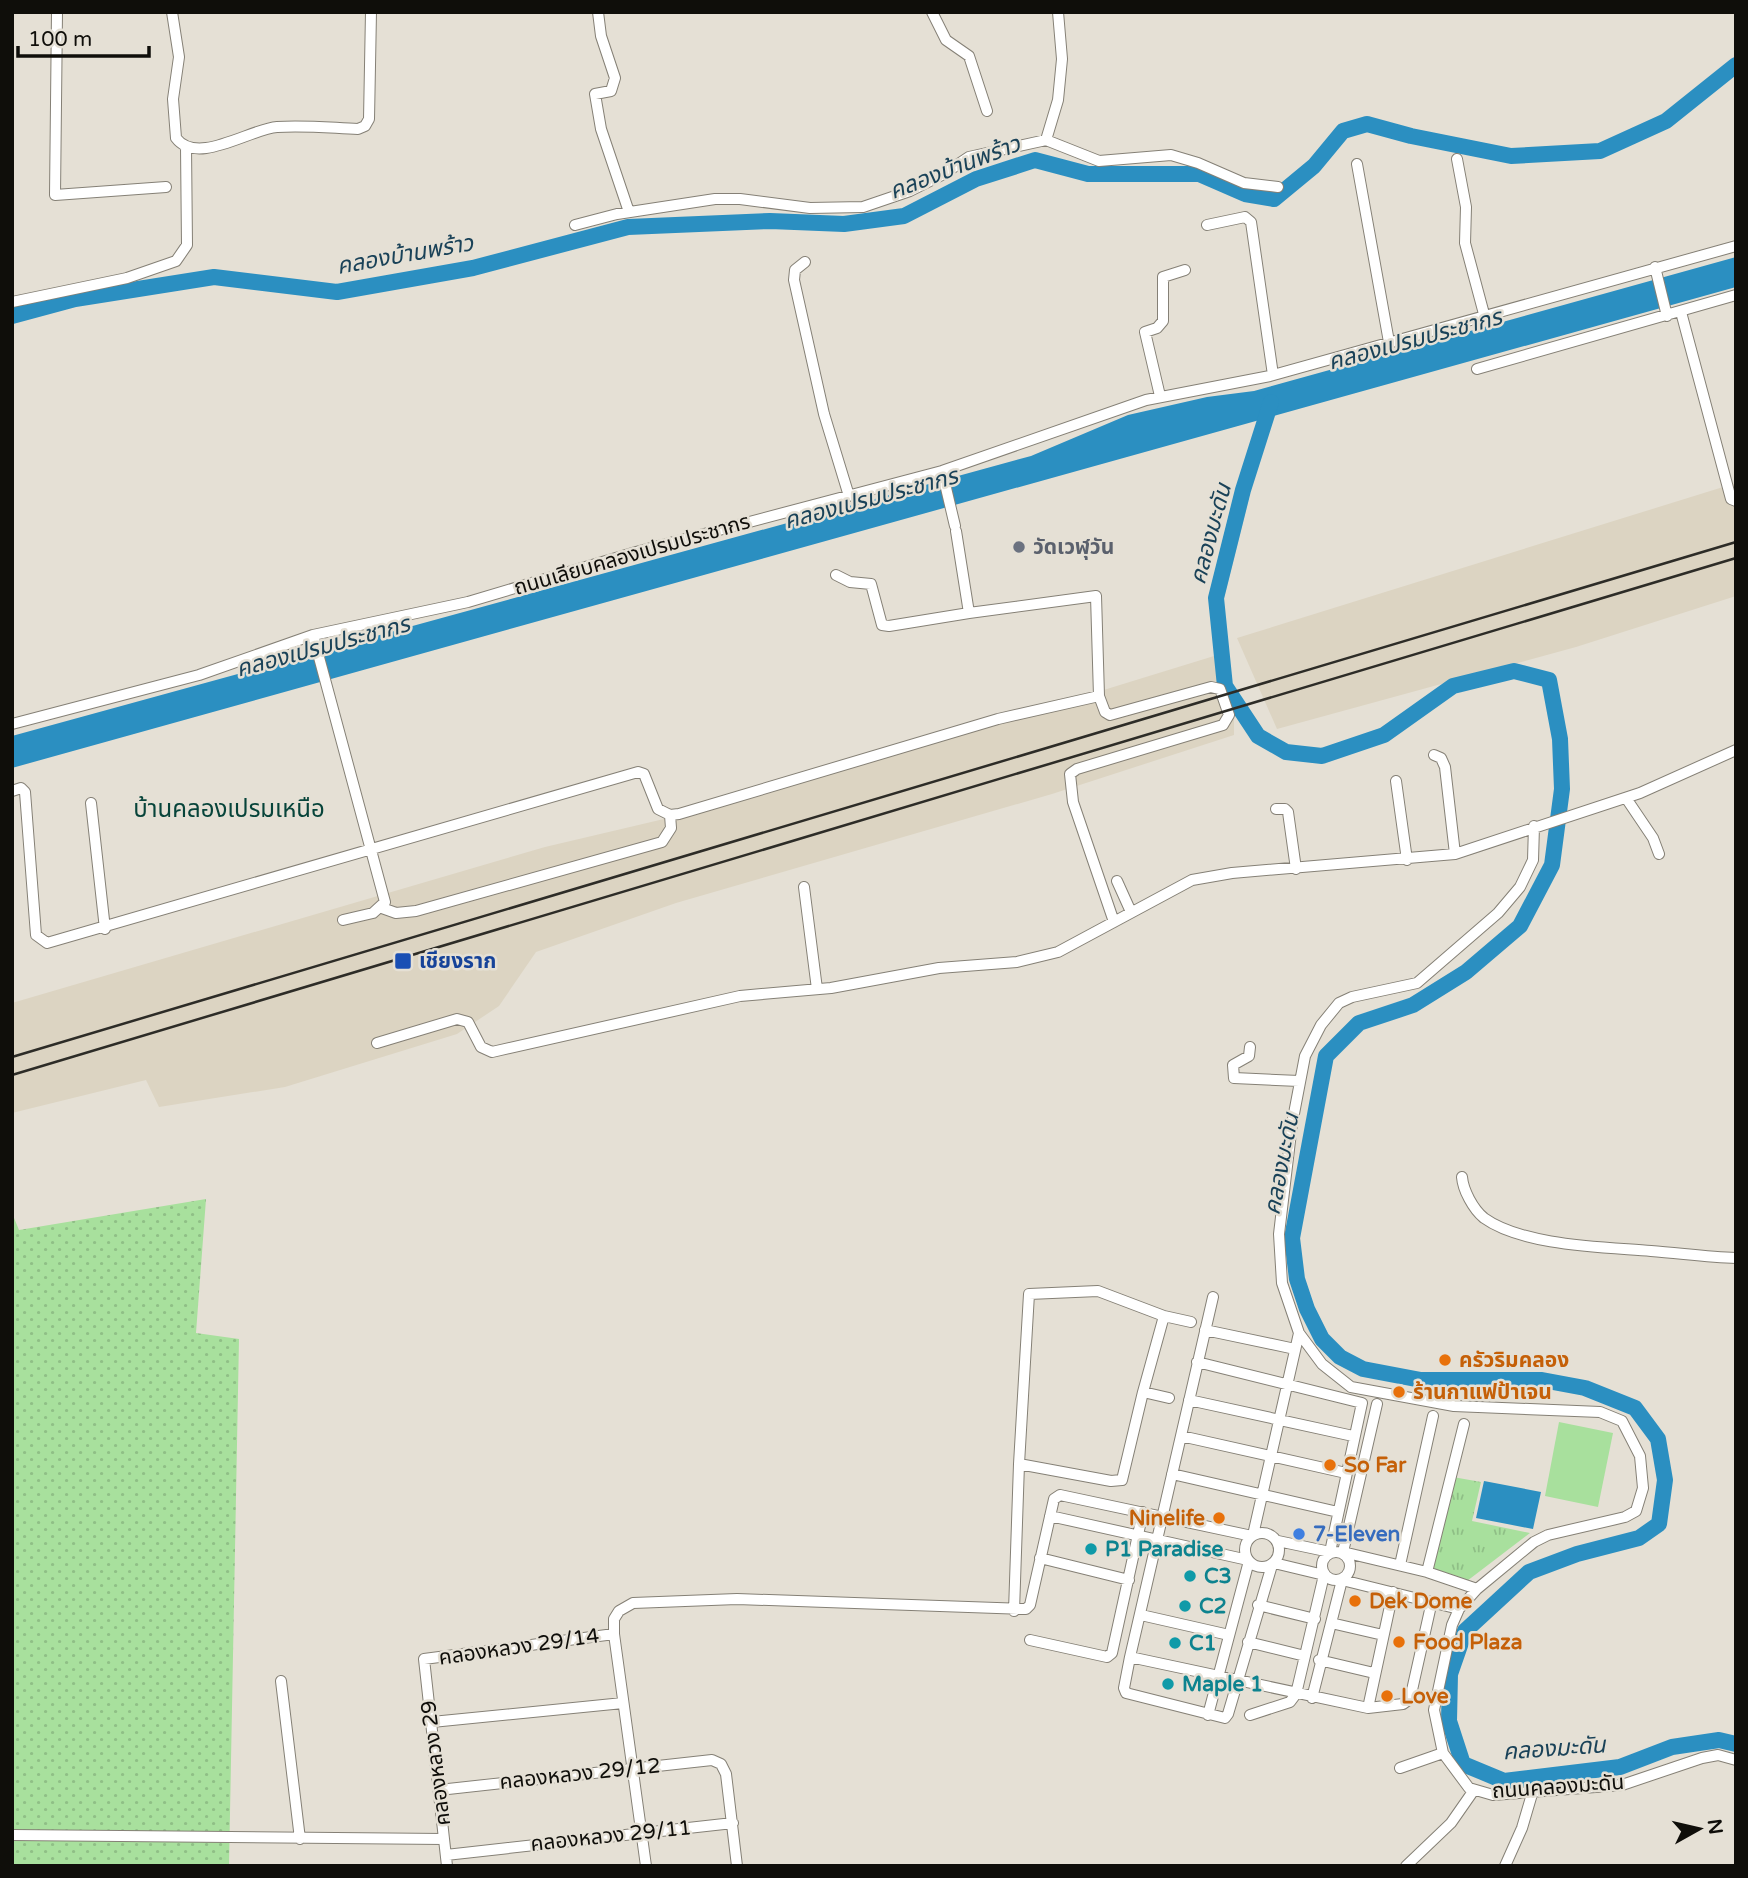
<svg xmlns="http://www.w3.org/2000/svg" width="1748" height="1878" font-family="'Varela Round','Noto Sans Thai',sans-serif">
  <defs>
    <pattern id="grass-dots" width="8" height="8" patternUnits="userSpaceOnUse" patternTransform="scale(1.75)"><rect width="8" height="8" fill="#a8e09d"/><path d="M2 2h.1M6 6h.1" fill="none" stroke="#8fbf86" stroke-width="1.8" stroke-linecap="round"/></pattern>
    <pattern id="park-tufts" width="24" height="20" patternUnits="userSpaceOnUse" patternTransform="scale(1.75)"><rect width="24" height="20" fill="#a8e09d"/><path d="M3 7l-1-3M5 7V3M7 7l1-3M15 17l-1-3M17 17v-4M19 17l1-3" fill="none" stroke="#8fbf86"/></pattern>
  </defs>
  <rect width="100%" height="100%" fill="#e5e0d5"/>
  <path fill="#dcd4c2" d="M1736,483V596L1576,647L1277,729L1237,638Z
    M1214,656L1234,712V735L1052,794L676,903L536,952L499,1006L457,1034L285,1087L159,1107L146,1080L12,1113V1003L545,847L753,798Z"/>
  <path fill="url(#grass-dots)" d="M206,1199L196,1333L239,1339L229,1866H12V1213L19,1230Z"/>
  <path fill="url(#park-tufts)" d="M1453,1477L1481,1482L1472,1521L1530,1533L1467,1581L1430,1569Z"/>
  <path fill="#a8e09d" d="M1559,1422L1613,1433L1598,1507L1545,1496Z"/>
  <path fill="#2b8fc1" d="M1736,257V287L12,768V736L1031,456L1128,415L1207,397L1254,391Z
    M1484,1481L1541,1492L1533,1529L1476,1518Z"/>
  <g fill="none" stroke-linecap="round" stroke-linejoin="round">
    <path stroke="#2b8fc1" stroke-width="16" d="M12,316L75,299L214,277L337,292L473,268L628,227L770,221L844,224L904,216L976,179L1035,160L1088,174H1199L1245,194L1274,199L1314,166L1343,131L1367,124L1411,136L1511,156L1600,151L1666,121L1736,65
      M1271,402L1243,490L1216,598L1225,686L1258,736L1286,752L1322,756L1384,735L1453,686L1514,671L1549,680L1560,739L1562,789L1552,865L1520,926L1466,972L1413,1005L1359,1023L1326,1056L1292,1238L1297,1279L1307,1309L1322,1339L1340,1357L1363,1369L1421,1380H1542L1585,1388L1635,1408L1658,1439L1665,1480L1659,1524L1639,1538L1577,1554L1529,1572L1465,1631L1450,1674L1449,1721L1463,1764L1504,1781L1620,1767L1672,1747L1719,1740L1736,1744"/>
    <defs>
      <path id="minor" d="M57,12L55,195L166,187
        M172,12L179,57L173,99L176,138C197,166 250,129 277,127C304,125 332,128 358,129L365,126L369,119L371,12
        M598,12L601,36L615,78L611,91L595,94L601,129L629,212
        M932,12L946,40L969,56L987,111
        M1046,140L1058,100L1062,59L1058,12
        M1457,159L1466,207L1465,243L1484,314
        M1357,164L1389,342
        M575,225L617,214L715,199H740L810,208L863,207L910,191L942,175L969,157L1046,140L1099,161L1171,155L1198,163L1244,183L1278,187
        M1207,225L1245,217L1251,222L1273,375
        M805,262L795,270L794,280L824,414L849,496
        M1655,267L1667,316
        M12,302L127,278L176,261L187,245L186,147
        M1681,312L1731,499L1736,501
        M1477,369L1736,295
        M1160,396L1145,332L1157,328L1163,321V277L1185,270
        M942,471L955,526
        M956,531L969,613L1096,596L1099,696L1105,712L1110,715L1211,687L1220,689L1229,715L1223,725L1077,769L1070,774L1073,802L1114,922
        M836,575L850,582L871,584L882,625L889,626L969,613
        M313,635L385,902L373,913L343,920
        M12,724L199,675L313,635L468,602L636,552L942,471L1146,400L1270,376L1736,246
        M1434,755L1441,758L1445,767L1455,854
        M1396,781L1407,860
        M12,791L21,788L25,792L36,935L47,943L638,772L644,774L658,809L670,815L679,814L998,719L1099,696
        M1626,798L1653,838L1659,854
        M91,803L105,929
        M1276,809H1285L1288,812L1296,869
        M1534,826L1533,860L1520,887L1498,913L1417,983L1352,997L1339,1003L1321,1025L1305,1056L1292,1124L1279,1234L1282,1283L1299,1333L1322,1364L1351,1387L1454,1406L1600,1412L1622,1421L1640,1456L1643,1488L1636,1511L1625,1517L1548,1535L1534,1542L1477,1589L1459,1609L1452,1625L1434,1710L1443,1753L1469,1788L1493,1795L1622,1785L1702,1758L1718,1755L1736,1760
        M1117,881L1131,912
        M804,887L817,989
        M382,908L396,913L416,911L662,842L671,828L670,815
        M377,1043L457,1019L468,1022L481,1047L492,1052L740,996L831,988L939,968L1017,962L1058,952L1192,880L1232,873L1455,854L1640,793L1736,750
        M1250,1047L1249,1056L1233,1065L1234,1078L1299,1081
        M1462,1177C1463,1190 1473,1209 1484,1218C1523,1246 1604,1247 1651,1251C1679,1253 1707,1257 1736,1258
        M1213,1297L1130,1657L1124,1688L1126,1693L1225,1718L1228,1714L1272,1565
        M1164,1316L1191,1322
        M1205,1330L1295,1349
        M1197,1362L1362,1403L1330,1552L1278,1541
        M1143,1392L1164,1316L1098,1291L1029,1294L1019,1464L1111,1481L1122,1480L1143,1392L1169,1398
        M1189,1400L1353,1436
        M1377,1404L1343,1552L1427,1572L1477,1589
        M1181,1436L1346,1473
        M1172,1474L1338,1512
        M1050,1516L1248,1560
        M1245 1550a17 17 0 1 1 34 0a17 17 0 1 1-34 0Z
        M1253,1535L1299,1333
        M1322 1566a14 14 0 1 1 28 0a14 14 0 1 1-28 0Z
        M1040,1558L1129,1580
        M1400,1565L1433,1416
        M1427,1572L1464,1424
        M1258,1605L1315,1619
        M1014,1611L1019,1464
        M1141,1615L1229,1635
        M1331,1623L1383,1635
        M1030,1640L1107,1657L1112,1653L1143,1512
        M1248,1642L1305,1656
        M1130,1657L1368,1708L1403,1704L1410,1699L1432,1601
        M1319,1660L1374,1673
        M281,1681L300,1839
        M1312,1698L1342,1580L1459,1609
        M1368,1708L1393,1592
        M1208,1715L1249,1561
        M1250,1715L1290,1702L1296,1694L1324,1575L1274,1563
        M432,1722L623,1703
        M1400,1768L1443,1753
        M439,1790L712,1760L721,1764L726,1774L737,1866
        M12,1835L444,1839
        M446,1855L733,1823
        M447,1866L424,1659L614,1634
        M646,1866L614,1634V1619L619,1611L633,1603L737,1599L1026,1609L1030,1605L1054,1499L1060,1495L1252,1536
        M1406,1866L1451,1823L1474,1790
        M1505,1866L1522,1828L1532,1794"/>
    </defs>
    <use href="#minor" stroke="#858076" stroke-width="12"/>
    <use href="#minor" stroke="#fff" stroke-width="10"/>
    <path stroke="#2d2c27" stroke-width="2.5" d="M12,1057L1736,542
      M12,1075L1736,558"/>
  </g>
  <circle fill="#6b7280" stroke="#e5e0d5" stroke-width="2.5" cx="1019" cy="547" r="7"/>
  <rect fill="#1a4fb4" stroke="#e5e0d5" stroke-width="2.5" x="394" y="952" width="18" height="18" rx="3.5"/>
  <g fill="#e8710a" stroke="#e5e0d5" stroke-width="2.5">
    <circle cx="1445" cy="1360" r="7"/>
    <circle cx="1399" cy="1392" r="7"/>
    <circle cx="1330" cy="1465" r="7"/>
    <circle cx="1219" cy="1518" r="7"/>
    <circle cx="1355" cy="1601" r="7"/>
    <circle cx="1399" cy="1642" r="7"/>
    <circle cx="1387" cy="1696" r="7"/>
  </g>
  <circle fill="#3f7fe0" stroke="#e5e0d5" stroke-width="2.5" cx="1299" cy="1534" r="7"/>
  <g fill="#0f9aa8" stroke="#e5e0d5" stroke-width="2.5">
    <circle cx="1091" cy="1549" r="7"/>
    <circle cx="1190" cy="1576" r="7"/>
    <circle cx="1185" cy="1606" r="7"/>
    <circle cx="1175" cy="1643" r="7"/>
    <circle cx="1168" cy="1684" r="7"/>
  </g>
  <g text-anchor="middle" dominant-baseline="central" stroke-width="5" stroke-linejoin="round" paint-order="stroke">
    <g font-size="21" font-weight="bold" fill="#5b616d" stroke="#e5e0d5" text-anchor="start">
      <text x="1033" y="547">วัดเวฬุวัน</text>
    </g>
    <g font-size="21" fill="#0f0e0a" stroke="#e5e0d5">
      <text transform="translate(632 555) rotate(-16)">ถนนเลียบคลองเปรมประชากร</text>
      <text transform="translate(519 1647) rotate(-8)">คลองหลวง 29/14</text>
      <text transform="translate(436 1763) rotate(-97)">คลองหลวง 29</text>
      <text transform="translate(580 1774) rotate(-6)">คลองหลวง 29/12</text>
      <text transform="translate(1558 1787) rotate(-4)">ถนนคลองมะดัน</text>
      <text transform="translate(611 1836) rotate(-6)">คลองหลวง 29/11</text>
    </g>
    <g font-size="21" font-weight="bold" fill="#164399" stroke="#e5e0d5" text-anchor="start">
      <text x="419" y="961">เชียงราก</text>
    </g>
    <g font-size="21" font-weight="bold" fill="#c56008" stroke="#e5e0d5" text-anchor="start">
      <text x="1459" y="1360">ครัวริมคลอง</text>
      <text x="1413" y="1392">ร้านกาแฟป้าเจน</text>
      <text x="1344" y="1465">So Far</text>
      <text x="1205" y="1518" text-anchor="end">Ninelife</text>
      <text x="1369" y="1601">Dek Dome</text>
      <text x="1413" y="1642">Food Plaza</text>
      <text x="1401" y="1696">Love</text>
    </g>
    <g font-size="21" font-weight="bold" fill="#366cbe" stroke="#e5e0d5" text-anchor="start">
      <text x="1313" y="1534">7-Eleven</text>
    </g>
    <g font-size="21" font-weight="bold" fill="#0d838f" stroke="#e5e0d5" text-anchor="start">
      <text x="1105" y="1549">P1 Paradise</text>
      <text x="1204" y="1576">C3</text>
      <text x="1199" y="1606">C2</text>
      <text x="1189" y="1643">C1</text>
      <text x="1182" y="1684">Maple 1</text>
    </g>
    <g font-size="23" font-style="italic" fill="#1a4258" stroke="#e5e0d5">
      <text transform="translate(955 168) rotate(-21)">คลองบ้านพร้าว</text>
      <text transform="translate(405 255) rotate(-10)">คลองบ้านพร้าว</text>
      <text transform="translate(1415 340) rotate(-15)">คลองเปรมประชากร</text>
      <text transform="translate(871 499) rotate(-15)">คลองเปรมประชากร</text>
      <text transform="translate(1211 534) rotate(-75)">คลองมะดัน</text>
      <text transform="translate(323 647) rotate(-15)">คลองเปรมประชากร</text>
      <text transform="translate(1282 1164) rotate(-79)">คลองมะดัน</text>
      <text transform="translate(1554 1749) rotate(-4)">คลองมะดัน</text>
    </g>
    <g font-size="24" fill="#07443a" stroke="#e5e0d5">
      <text x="229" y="809">บ้านคลองเปรมเหนือ</text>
    </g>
  </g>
  <rect width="1748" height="1878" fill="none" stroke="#0f0e0a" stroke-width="28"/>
  <g transform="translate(1699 1829) rotate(82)" stroke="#e5e0d5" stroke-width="5" paint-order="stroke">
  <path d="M0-5L12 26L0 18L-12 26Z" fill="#0f0e0a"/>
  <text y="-10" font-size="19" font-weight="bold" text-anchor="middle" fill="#0f0e0a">N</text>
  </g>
  <path d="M18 46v10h131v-10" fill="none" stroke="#0f0e0a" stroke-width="3.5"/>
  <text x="28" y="46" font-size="21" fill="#0f0e0a" stroke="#e5e0d5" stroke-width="5" paint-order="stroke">100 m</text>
</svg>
